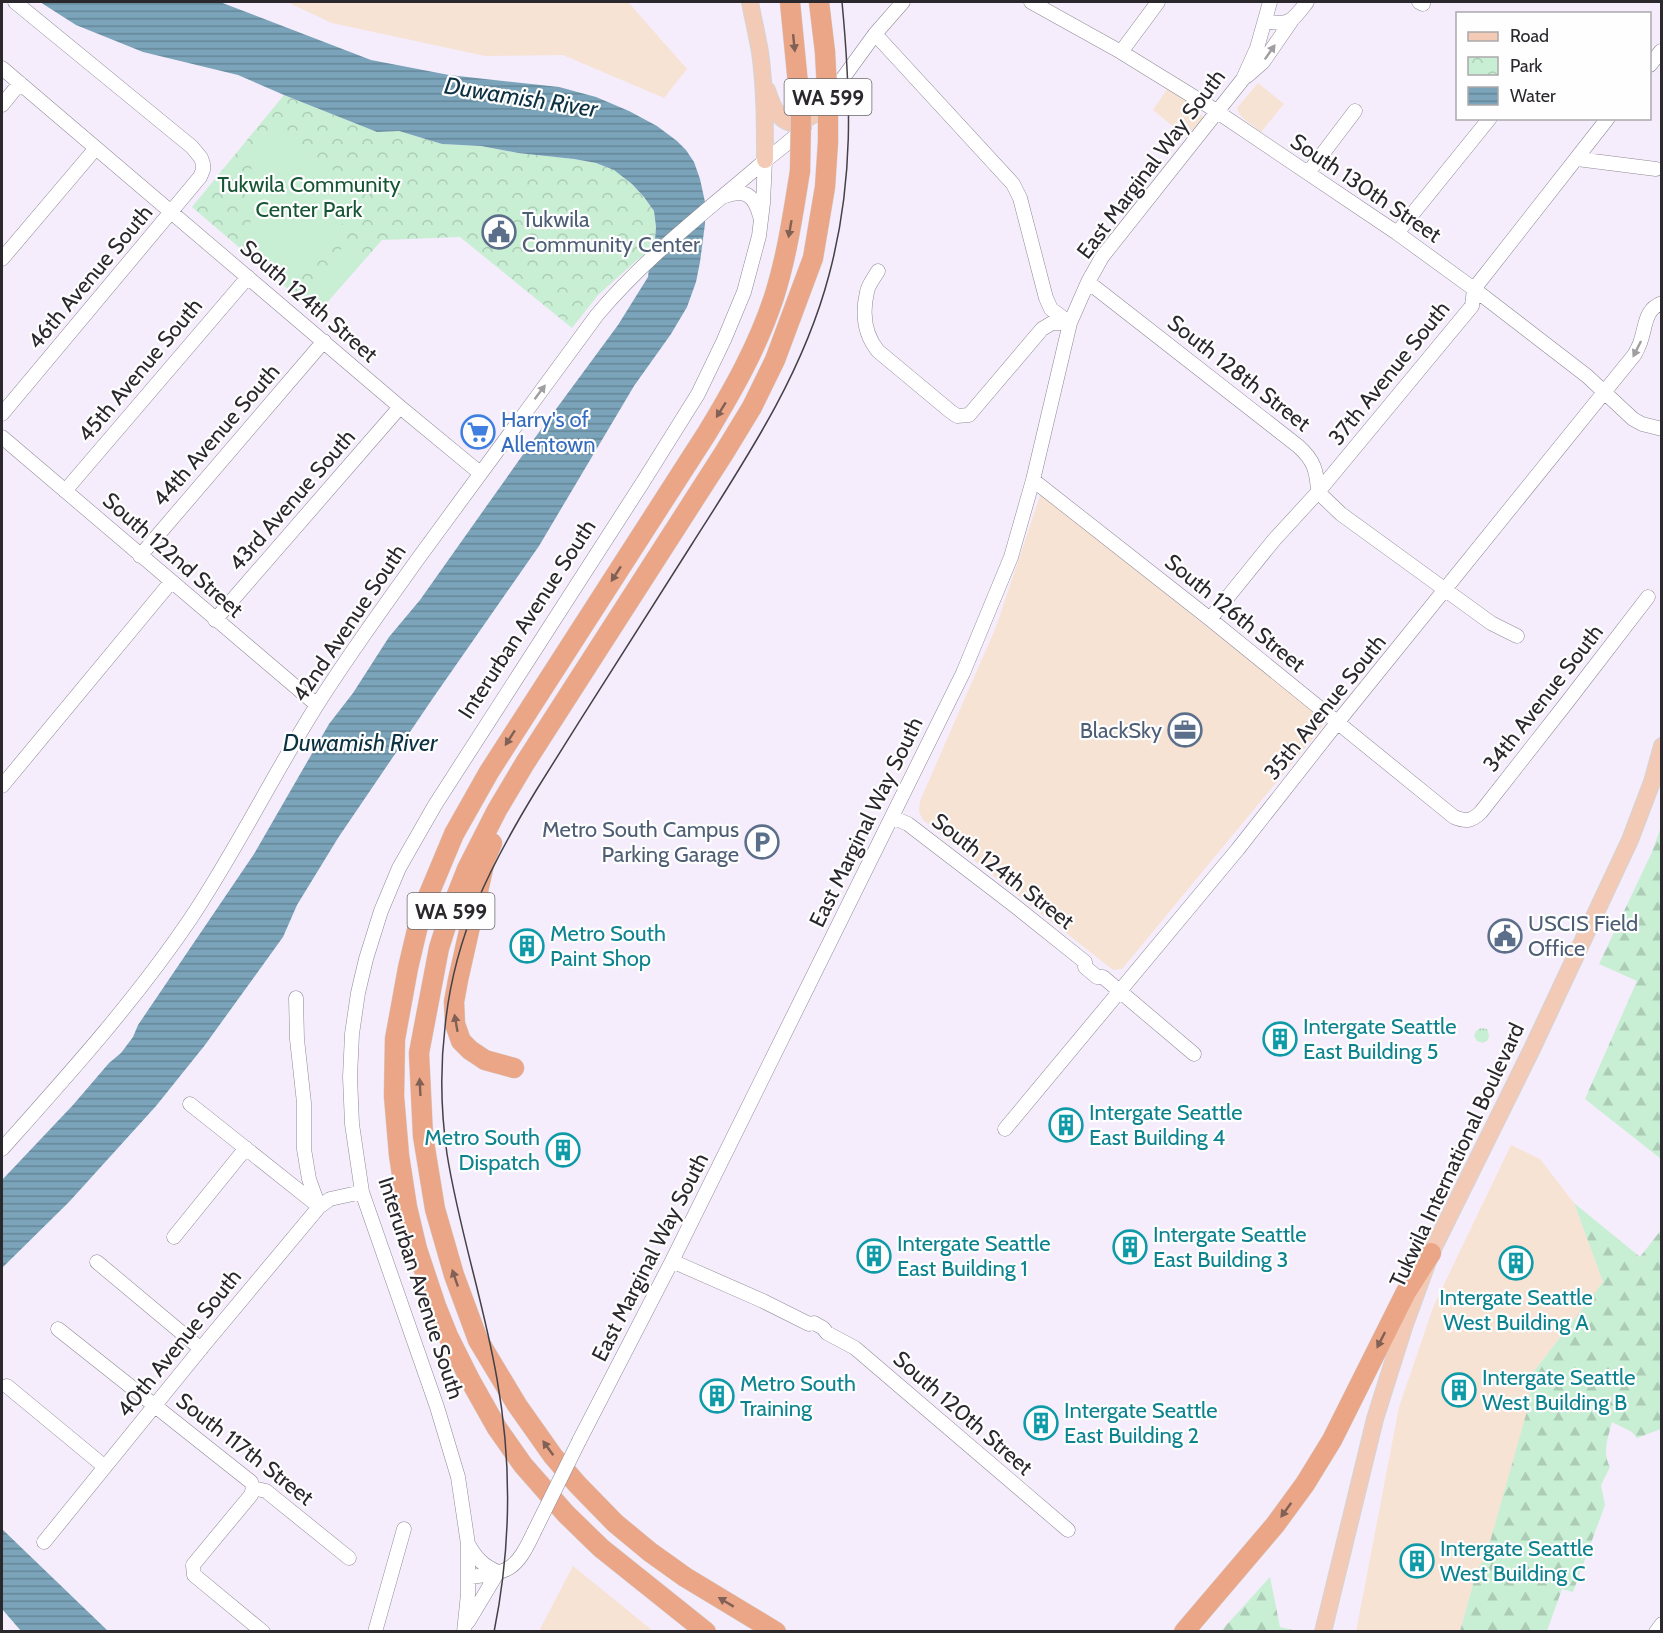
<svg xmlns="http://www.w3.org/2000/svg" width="1663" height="1633" font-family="Cabin,sans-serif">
  <defs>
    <pattern id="grass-tufts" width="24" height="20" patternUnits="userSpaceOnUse" patternTransform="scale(1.5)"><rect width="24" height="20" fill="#c8eed4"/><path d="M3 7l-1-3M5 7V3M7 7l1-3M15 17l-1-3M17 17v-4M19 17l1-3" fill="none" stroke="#acccb6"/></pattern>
    <pattern id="forest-firs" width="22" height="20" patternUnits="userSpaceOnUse" patternTransform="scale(1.5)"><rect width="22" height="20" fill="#c8eed4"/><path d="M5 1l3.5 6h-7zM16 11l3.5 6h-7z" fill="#acccb6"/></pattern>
    <pattern id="park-crowns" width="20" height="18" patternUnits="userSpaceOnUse" patternTransform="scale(1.5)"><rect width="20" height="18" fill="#c8eed4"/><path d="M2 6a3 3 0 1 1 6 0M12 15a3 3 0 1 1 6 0" fill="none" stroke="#acccb6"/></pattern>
    <pattern id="water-rules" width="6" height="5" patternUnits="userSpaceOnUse" patternTransform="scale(1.5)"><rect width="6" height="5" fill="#7ba4ba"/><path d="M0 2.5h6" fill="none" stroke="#658698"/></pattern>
  </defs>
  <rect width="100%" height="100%" fill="#f5edfc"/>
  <path fill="#f7e3d4" d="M287,2H628L687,69L664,98L563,55L485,56L332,23Z
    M1258,83L1284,104L1261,132L1244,119L1239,114L1237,108Z
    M1168,88L1199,111L1203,118L1186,137L1153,110Z
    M1043,495L1105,541L1106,546L1324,720L1322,727L1122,969L1113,970L923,820L919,812L920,801L996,627L1040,496Z
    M1511,1145L1540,1159L1574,1203L1603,1282L1531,1375L1530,1404L1486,1556L1477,1570L1460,1631L1356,1632L1399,1407L1434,1305Z
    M573,1566L653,1631H539Z"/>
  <path fill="url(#grass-tufts)" d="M1481,1028L1487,1029L1489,1035L1488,1040L1483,1043L1477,1041L1474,1036L1476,1031Z"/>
  <path fill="url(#forest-firs)" d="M1661,827V1159L1585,1099L1637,981L1599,964L1652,852Z
    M1574,1203L1640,1257L1661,1230V1429L1637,1438L1632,1432L1612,1422C1608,1437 1602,1453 1610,1467L1601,1485L1605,1505L1573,1592L1562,1589L1547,1631H1460L1477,1570L1486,1556L1529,1404L1531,1375L1603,1282Z
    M1270,1577L1280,1627L1297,1631H1221Z"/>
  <path fill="url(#park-crowns)" d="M284,95L377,132L399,131L442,144L481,146L518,153L574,159L596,163L614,170L624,176L644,197L654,211L656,227L655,240L651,250L637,260L598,295L572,328L460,237L382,240L317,314L192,207Z"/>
  <path fill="#c8eed4" d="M274,123L363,194L362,200L295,281L264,250L252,229L245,194L252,167L261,145Z
    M342,248L360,263L317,314L299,299Z"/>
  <path fill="url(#water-rules)" d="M40,2H220L371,60L449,75L559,87L596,97L629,111L657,126L677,141L686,150L694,162L700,179L705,202V224L700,262L696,282L687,307L671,334L634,386L539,546L433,698L338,838L297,905L283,937L205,1045L156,1106L69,1202L2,1268V1180L73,1105L109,1063L121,1053L133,1037L138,1025L254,854L329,724L353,693L389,637L420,600L534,439L618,325L648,277L651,250L655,240L656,227L654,211L644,197L632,184L614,170L596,163L574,159L518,153L481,146L442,144L399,131L377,132L284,95L238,75L143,52L76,25Z
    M2,1529L108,1631H21L2,1609Z"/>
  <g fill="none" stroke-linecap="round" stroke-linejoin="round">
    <defs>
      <path id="minor" d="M1031,2L1121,52L1207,105L1397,233L1474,289L1587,376L1633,419L1642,424L1662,429
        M1419,2L1423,4
        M1265,21C1290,26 1292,21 1307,2
        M875,34L1013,184L1020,198L1046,298L1051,309L1070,323
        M1121,52L1158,2
        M1650,65L1661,51
        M2,68L400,407L480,473
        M1247,76L1263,62L1292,20
        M827,100L875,34L903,2
        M2,105L20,83
        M1577,159L1656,169
        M1308,173L1355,111
        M725,196C746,189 754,195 760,216
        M1397,233L1490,118
        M2,259L96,148
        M878,271C874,278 868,285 867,292C862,314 864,334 878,351L950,411L957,416L969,415L1042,329L1052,323H1070
        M1088,282L1298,446C1314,460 1317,471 1318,492L1341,514L1491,623L1517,636
        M2,414L200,177L203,170V164L201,158L192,147L15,2
        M2,437L317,705
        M1033,480L1210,619L1454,817C1466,822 1472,821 1481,812L1568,701L1648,597
        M65,491L248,277
        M140,556L324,341
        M1210,619L1274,540L1318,492L1472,306L1474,289L1608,118
        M215,620L400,407
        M2,786L171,582
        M892,817L908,824L1015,906L1085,962V967L1097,977H1103L1194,1054
        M296,998L297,1039L304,1103V1149L309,1179L319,1207
        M190,1104L317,1205
        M1005,1129L1238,849L1337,723L1635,354C1637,349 1640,345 1641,340C1646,325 1645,309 1662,303
        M2,1149C68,1075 135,1001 191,918C237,849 273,775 317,705C349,654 385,605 420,556C479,475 538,395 597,315C643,260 700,216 754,170C770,156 788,144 804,128
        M174,1237L246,1148
        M672,1261L763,1301L809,1324L814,1323L823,1328L827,1333L855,1348L1068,1530
        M97,1262L201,1349
        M58,1329L251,1482L253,1488L266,1491L349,1558
        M7,1386L105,1467
        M579,1441L672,1261L963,673L1011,557L1033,480L1070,323L1088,282L1102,257L1243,79L1257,48L1270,2
        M253,1488L251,1495L193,1565L194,1575L263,1632
        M44,1542L203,1346L319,1207L330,1199L362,1192
        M468,1544C476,1558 483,1566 498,1572
        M468,1577C510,1573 516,1570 534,1532
        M468,1622L498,1572
        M375,1632L404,1529
        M464,1632L468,1594V1544L458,1477L437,1407L362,1192L352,1124L350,1077L352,1034L358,993L366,959L381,911L399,868L435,805L643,482L698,394L724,340L744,292L759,236L763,203L765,160
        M1656,1632L1662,1624"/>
      <path id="major" d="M750,2C753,18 757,35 760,52C765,88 765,124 765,160
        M767,90C771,102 778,123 794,123C801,123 810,117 817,113
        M1323,1632L1375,1419L1404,1327L1431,1253L1532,1049L1630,840L1652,782L1662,746"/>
      <path id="highway" d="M790,2L798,84
        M819,2L825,52
        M492,843L485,860L458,980L454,1002L455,1024L461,1041L470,1050L485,1060L514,1068
        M706,1632L601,1548L566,1514L523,1465L497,1428L470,1380L448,1336L436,1306L417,1249L407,1207L399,1155L394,1096L395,1039L408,968L421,913L454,834L489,772L707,433C733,390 758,346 774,297C787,256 793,214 800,171
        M776,1632L685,1577L650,1552L615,1523L577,1484L553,1456L517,1405L478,1340L454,1275L435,1209L423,1136L419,1053L439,948L452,907L467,869L497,810L525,763L724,453L752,407L775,360L813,258L825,187L828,142
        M1184,1632L1275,1525L1305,1484L1332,1440L1406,1292L1431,1253"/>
    </defs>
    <use href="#minor" stroke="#8f8895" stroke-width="15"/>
    <use href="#major" stroke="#d5d4d5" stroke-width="18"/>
    <use href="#highway" stroke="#d5d4d5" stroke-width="21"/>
    <use href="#minor" stroke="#fff" stroke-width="14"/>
    <use href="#major" stroke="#f2cab6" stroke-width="16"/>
    <use href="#highway" stroke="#eaa686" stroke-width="20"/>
    <path stroke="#434046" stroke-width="1.5" d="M494,1632C511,1548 512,1463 497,1379C484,1303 459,1230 447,1154C441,1112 440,1069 445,1027C454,936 490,866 537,789C588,707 640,626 692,544C746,459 803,374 829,275C854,182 851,97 842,2"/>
    <defs>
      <path id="minor-bridge" d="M534,1532L579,1441"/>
      <path id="highway-bridge" d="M825,52L828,108V142
        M798,84L801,117L800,171"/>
    </defs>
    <use href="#minor-bridge" stroke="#8f8895" stroke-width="15" stroke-linecap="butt"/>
    <use href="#highway-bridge" stroke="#d5d4d5" stroke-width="21" stroke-linecap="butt"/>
    <use href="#minor-bridge" stroke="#fff" stroke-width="14"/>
    <use href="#highway-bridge" stroke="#eaa686" stroke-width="20"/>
  </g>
  <defs><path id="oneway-solid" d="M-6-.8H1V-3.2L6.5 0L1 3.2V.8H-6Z" transform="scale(1.5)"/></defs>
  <g fill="#816155">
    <use href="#oneway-solid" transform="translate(794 43) rotate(84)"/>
    <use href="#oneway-solid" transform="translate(790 229) rotate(100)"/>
    <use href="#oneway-solid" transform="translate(721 410) rotate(122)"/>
    <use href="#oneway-solid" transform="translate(616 574) rotate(123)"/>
    <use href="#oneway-solid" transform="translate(510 738) rotate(123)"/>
    <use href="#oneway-solid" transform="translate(456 1023) rotate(-100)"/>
    <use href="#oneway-solid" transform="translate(420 1087) rotate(-93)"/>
    <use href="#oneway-solid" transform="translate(455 1278) rotate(-109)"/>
    <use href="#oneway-solid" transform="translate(1381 1340) rotate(117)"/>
    <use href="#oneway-solid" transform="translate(548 1448) rotate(-126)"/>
    <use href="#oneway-solid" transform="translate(1286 1510) rotate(126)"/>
    <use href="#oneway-solid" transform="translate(726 1602) rotate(-149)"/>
  </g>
  <g fill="#a09ea0">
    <use href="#oneway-solid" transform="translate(1270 52) rotate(-55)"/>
    <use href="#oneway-solid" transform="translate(1637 349) rotate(117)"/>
    <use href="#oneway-solid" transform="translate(540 392) rotate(-53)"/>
  </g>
  <defs>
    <symbol id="civic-ring" viewBox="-11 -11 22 22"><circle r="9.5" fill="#fefefe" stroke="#5c6f8a" stroke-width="1.5"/><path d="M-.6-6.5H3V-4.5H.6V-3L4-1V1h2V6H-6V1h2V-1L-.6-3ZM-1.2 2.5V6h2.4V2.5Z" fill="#5c6f8a"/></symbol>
    <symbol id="supermarket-ring" viewBox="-11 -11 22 22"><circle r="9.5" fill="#fefefe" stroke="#3f7fe0" stroke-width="1.5"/><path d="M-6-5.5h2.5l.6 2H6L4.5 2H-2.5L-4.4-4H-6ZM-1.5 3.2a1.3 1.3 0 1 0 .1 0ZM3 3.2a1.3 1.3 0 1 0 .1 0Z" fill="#3f7fe0"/></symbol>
    <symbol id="office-ring" viewBox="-11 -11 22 22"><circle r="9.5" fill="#fefefe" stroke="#5c6f8a" stroke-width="1.5"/><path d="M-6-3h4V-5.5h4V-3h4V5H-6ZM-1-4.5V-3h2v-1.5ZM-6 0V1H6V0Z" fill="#5c6f8a"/></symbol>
    <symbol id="parking-ring" viewBox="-11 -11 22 22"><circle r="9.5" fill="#fefefe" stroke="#5c6f8a" stroke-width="1.5"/><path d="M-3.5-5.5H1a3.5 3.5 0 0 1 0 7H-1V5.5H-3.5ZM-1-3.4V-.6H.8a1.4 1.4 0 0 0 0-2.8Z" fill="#5c6f8a"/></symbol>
    <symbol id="building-ring" viewBox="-11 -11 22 22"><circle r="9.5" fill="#fefefe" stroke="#0f9aa8" stroke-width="1.5"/><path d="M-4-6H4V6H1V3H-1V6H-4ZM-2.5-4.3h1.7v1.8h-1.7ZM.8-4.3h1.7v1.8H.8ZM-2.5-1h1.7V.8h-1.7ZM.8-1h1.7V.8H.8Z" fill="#0f9aa8"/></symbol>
  </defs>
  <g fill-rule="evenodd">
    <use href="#civic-ring" x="480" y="213" width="38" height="38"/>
    <use href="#supermarket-ring" x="459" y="413" width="38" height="38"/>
    <use href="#office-ring" x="1166" y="711" width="38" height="38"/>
    <use href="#parking-ring" x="743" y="823" width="38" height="38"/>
    <use href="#civic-ring" x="1486" y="917" width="38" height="38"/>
    <use href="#building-ring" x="508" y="927" width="38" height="38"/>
    <use href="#building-ring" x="1261" y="1020" width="38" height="38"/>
    <use href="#building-ring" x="1047" y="1106" width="38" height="38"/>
    <use href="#building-ring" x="544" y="1131" width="38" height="38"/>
    <use href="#building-ring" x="1111" y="1228" width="38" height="38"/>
    <use href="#building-ring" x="855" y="1237" width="38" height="38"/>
    <use href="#building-ring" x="1497" y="1244" width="38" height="38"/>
    <use href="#building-ring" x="1440" y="1371" width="38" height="38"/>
    <use href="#building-ring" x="698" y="1377" width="38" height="38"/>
    <use href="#building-ring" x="1022" y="1404" width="38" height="38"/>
    <use href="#building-ring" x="1398" y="1542" width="38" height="38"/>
  </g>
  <g text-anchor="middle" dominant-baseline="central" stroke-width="4.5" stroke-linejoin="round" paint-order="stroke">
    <g fill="#fefefe" stroke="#6a686c" stroke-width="1.5">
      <rect x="784.5" y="79" width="87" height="36" rx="4.5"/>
      <rect x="407.5" y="893" width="87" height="36" rx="4.5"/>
    </g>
    <g font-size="21" font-weight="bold" fill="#2b282d">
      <text x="828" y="97">WA 599</text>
      <text x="451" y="911">WA 599</text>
    </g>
    <g font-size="22" fill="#2b282d" stroke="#fefefe">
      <text transform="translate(1151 164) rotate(-53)">East Marginal Way South</text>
      <text transform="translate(1366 188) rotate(34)">South 130th Street</text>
      <text transform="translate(90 277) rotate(-50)">46th Avenue South</text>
      <text transform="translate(309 301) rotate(41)">South 124th Street</text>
      <text transform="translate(140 370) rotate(-50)">45th Avenue South</text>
      <text transform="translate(1239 373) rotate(38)">South 128th Street</text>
      <text transform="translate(1389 373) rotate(-51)">37th Avenue South</text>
      <text transform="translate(216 435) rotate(-49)">44th Avenue South</text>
      <text transform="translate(292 500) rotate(-49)">43rd Avenue South</text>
      <text transform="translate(173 555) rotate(41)">South 122nd Street</text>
      <text transform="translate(1235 613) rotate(39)">South 126th Street</text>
      <text transform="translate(527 619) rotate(-57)">Interurban Avenue South</text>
      <text transform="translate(349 623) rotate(-56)">42nd Avenue South</text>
      <text transform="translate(1543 698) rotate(-52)">34th Avenue South</text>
      <text transform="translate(1325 707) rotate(-51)">35th Avenue South</text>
      <text transform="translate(866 822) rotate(-64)">East Marginal Way South</text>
      <text transform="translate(1003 871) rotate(38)">South 124th Street</text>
      <text transform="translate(1457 1155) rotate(-65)">Tukwila International Boulevard</text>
      <text transform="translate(650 1257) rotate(-63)">East Marginal Way South</text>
      <text transform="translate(421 1288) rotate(72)">Interurban Avenue South</text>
      <text transform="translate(179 1343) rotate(-51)">40th Avenue South</text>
      <text transform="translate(963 1413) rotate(41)">South 120th Street</text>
      <text transform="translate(245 1449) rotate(38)">South 117th Street</text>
    </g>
    <g font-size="22" fill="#165634" stroke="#fefefe">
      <text x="309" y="184">Tukwila Community<tspan x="309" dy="25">Center Park</tspan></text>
    </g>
    <g font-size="22" fill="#4e5e75" stroke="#fefefe" text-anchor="start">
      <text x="522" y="219">Tukwila<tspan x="522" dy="25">Community Center</tspan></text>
      <text x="1162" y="730" text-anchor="end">BlackSky</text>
      <text x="739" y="829" text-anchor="end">Metro South Campus<tspan x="739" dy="25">Parking Garage</tspan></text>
      <text x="1528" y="923">USCIS Field<tspan x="1528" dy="25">Office</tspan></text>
    </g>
    <g font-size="22" fill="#366cbe" stroke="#fefefe" text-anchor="start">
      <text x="501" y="419">Harry's of<tspan x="501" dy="25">Allentown</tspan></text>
    </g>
    <g font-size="22" fill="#0d838f" stroke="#fefefe" text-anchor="start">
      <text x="550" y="933">Metro South<tspan x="550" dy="25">Paint Shop</tspan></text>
      <text x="1303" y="1026">Intergate Seattle<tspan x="1303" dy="25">East Building 5</tspan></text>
      <text x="1089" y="1112">Intergate Seattle<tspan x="1089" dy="25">East Building 4</tspan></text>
      <text x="540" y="1137" text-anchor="end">Metro South<tspan x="540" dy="25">Dispatch</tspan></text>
      <text x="1153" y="1234">Intergate Seattle<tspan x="1153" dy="25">East Building 3</tspan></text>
      <text x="897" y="1243">Intergate Seattle<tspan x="897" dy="25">East Building 1</tspan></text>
      <text x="1516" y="1297" text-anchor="middle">Intergate Seattle<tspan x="1516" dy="25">West Building A</tspan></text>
      <text x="1482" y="1377">Intergate Seattle<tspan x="1482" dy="25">West Building B</tspan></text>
      <text x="740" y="1383">Metro South<tspan x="740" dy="25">Training</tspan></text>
      <text x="1064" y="1410">Intergate Seattle<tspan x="1064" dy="25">East Building 2</tspan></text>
      <text x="1440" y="1548">Intergate Seattle<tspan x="1440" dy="25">West Building C</tspan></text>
    </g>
    <g font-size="24" font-style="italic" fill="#0c3142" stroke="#fefefe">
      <text transform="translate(521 97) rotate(9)">Duwamish River</text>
      <text x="360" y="742">Duwamish River</text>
    </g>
  </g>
  <rect width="1663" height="1633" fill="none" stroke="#2b282d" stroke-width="6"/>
  <rect x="1456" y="12" width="195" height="108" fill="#fefefe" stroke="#aaa8aa" stroke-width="1.5"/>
  <rect x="1468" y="32" width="30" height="9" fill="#f2cab6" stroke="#aaa8aa" stroke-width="1.5"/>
  <text x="1510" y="42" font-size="18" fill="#2b282d">Road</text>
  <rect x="1468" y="57" width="30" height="18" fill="url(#park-crowns)" stroke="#aaa8aa" stroke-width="1.5"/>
  <text x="1510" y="72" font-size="18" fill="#2b282d">Park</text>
  <rect x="1468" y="87" width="30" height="18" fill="url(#water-rules)" stroke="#aaa8aa" stroke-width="1.5"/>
  <text x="1510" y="102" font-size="18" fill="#2b282d">Water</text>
</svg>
